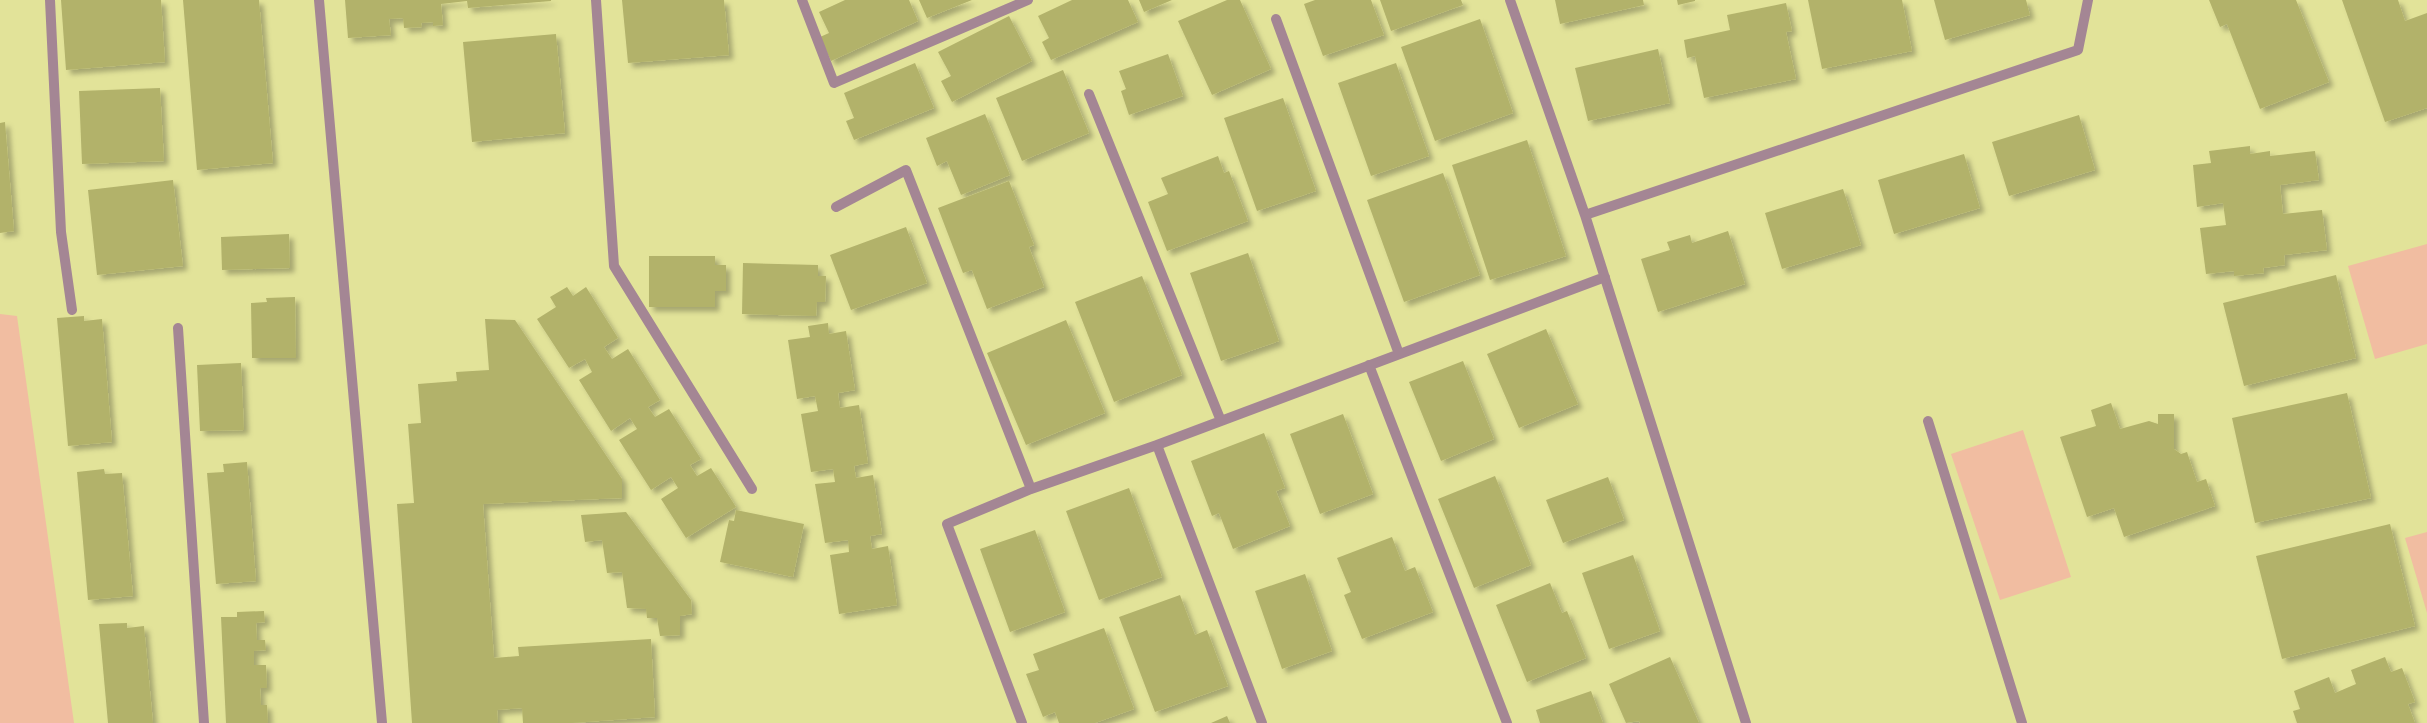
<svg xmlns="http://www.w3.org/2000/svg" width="2427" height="723" font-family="Manrope,sans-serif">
  <defs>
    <filter id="shadow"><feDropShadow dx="4.5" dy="4.5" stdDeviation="2.5" flood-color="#0004"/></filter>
  </defs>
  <rect width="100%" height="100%" fill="#e2e399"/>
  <path fill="#f1bda1" d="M2427,244V344L2375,359L2348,266Z
    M0,314L17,316L74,723H0Z
    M2023,430L2071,577L2000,600L1951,454Z
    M2427,532V613L2405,538Z"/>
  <path fill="#b2b26b" filter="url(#shadow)" d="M61,0H161L165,62L66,70Z
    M183,0H259L273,163L197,170Z
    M345,0H551V1L468,8L467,1L441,4L443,25L433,26V22L421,23L422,27L404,28L403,18L389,19L391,35L348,38Z
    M622,0H724L729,55L628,63Z
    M845,0H909L918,21L831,61L820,37L829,33L819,12Z
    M919,0H972L927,18Z
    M1072,0H1128L1138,22L1051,60L1042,42L1049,38L1038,16Z
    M1139,0H1172L1144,12Z
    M1227,0H1240L1271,69L1212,95L1178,21Z
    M1315,0H1371L1384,35L1323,56L1304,4Z
    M1380,0H1461L1463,5L1391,31Z
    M1555,0H1643L1644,5L1560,24Z
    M1677,0H1695V1L1678,5Z
    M1808,0H1902L1912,51L1822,69Z
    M1934,0H2026L2030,15L1945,40Z
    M2209,0H2296L2329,82L2260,109L2227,24L2220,27Z
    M2342,0H2398L2405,21L2427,13V108L2385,122Z
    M1786,3L1792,31L1786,32L1796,79L1704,98L1695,56L1687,58L1684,40L1730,30L1727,15Z
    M1009,16L1032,61L952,102L941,81L951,76L938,52Z
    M1480,19L1513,113L1435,141L1401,47Z
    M556,34L565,133L472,142L463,42Z
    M1658,49L1670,103L1588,121L1575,68Z
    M1168,54L1183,96L1129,115L1121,91L1126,89L1119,71Z
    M915,63L934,108L854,140L846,121L854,118L844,93Z
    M1396,63L1429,156L1371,176L1338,83Z
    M1063,70L1089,133L1022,161L996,98Z
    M160,88L164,161L82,164L79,91Z
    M1283,98L1316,191L1257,211L1224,118Z
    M985,114L1010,175L961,195L947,161L937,166L926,138Z
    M2079,115L2095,170L2009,196L1992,142Z
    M5,122L14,231L0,233V123Z
    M1527,140L1566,256L1490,280L1452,165Z
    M2250,146V154L2270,151V156L2315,151L2319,180L2280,185L2283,214L2322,210L2327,250L2284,255L2285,265L2263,268L2264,273L2234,276V271L2206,274L2200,228L2226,225L2223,203L2197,207L2193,165L2211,163L2209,151Z
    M1964,154L1980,208L1894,234L1878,180Z
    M1218,156L1224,173L1229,171L1248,221L1167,251L1148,202L1168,194L1161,178Z
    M1443,173L1480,275L1404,302L1367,200Z
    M173,180L183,266L97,275L88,190Z
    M1009,181L1034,245L1029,247L1044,287L987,309L972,270L963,273L938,208Z
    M1843,189L1861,245L1782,269L1765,213Z
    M906,227L927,283L851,310L830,255Z
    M1728,231L1745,284L1658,312L1641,259L1670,250L1667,242L1690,235L1692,243Z
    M289,234L290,268L222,270L221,237Z
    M1248,253L1279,341L1221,361L1190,273Z
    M649,256H715V265H726V291H715V307H649Z
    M743,263L818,265V276H826L825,302H817L816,316L742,314Z
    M2336,275L2356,358L2244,386L2223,303Z
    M1142,276L1182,375L1114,402L1075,302Z
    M567,287L573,296L586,287L618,338L604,347L612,359L628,349L660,400L648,407L655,417L669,409L701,459L690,465L697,476L711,468L736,507L686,538L661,499L678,488L671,477L651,490L619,440L637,429L630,418L611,431L579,380L592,372L585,359L569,368L537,319L556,307L550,297Z
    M295,297L296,358H252L251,303L267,302L266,298Z
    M84,316V321L102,319L112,442L68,446L57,318Z
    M485,319L515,320L622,479V498L483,504L494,658L519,656L518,647L651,639L655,717L572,723H523L522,708L497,710L498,723H412L397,504L414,503L408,424L421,423L418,384L457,381L456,372L489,370Z
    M1066,320L1105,413L1026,445L987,353Z
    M828,323L829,334L846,331L855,390L838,393L840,408L859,405L868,463L854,466L856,478L873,475L882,534L870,536L872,549L888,546L897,605L839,614L830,555L849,552L848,540L825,543L815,484L835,482L833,469L811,472L801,414L818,411L815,396L797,399L788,340L810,337L808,326Z
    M1546,329L1578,404L1519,428L1487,354Z
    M1463,361L1494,439L1441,461L1409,382Z
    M241,363L244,430L200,431L197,365Z
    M2347,393L2371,498L2255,523L2232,418Z
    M2111,403L2120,429L2149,421L2158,424V414H2174V449L2181,454L2187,452L2197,482L2206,479L2215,506L2124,537L2114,508L2087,517L2060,437L2096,426L2091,410Z
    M1343,414L1373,494L1320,514L1290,434Z
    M1264,433L1285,488L1276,491L1290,526L1233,549L1219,513L1212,516L1191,461Z
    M247,462L256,581L216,584L207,473L224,472L223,464Z
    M104,469L105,474L122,473L133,596L88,600L77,472Z
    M1495,476L1531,565L1474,588L1438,499Z
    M1608,477L1624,520L1563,543L1546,500Z
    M1129,488L1162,577L1099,600L1066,511Z
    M736,510L804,524L793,577L720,562L729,520L734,521Z
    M626,512L691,600L692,614L680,616V635L660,636L657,618H647L646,609L627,608L622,572L607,573L602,540L585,542L581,515Z
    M2390,524L2415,626L2282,659L2256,556Z
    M1035,530L1065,612L1010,632L980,549Z
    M1392,537L1405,571L1415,567L1433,612L1362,639L1344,595L1351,592L1337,558Z
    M1633,555L1660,631L1609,649L1582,573Z
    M1305,574L1332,651L1282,669L1255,591Z
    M1550,583L1562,613L1567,611L1586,658L1527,682L1496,605Z
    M1180,595L1195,635L1207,630L1228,686L1155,712L1119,617Z
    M264,611L265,622L256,623L257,640H265L266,650L254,651V665H266L267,688H260L261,705H267L268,723H226L221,617H237V612Z
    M127,623V628L144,626L153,723H108L99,624Z
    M1104,628L1134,709L1095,723H1059L1055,712L1043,717L1026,674L1039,670L1033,654Z
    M1670,657L1699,723H1640L1639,721L1626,723L1609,684Z
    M2385,657L2391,672L2402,668L2415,702L2408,704L2415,723H2297L2293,711L2300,709L2294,691L2329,677L2335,693L2356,684L2351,670Z
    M1591,691L1603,723H1540L1536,710Z
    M1227,716L1230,723H1211Z"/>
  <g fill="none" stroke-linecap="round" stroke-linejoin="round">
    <path stroke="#a48694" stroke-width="10" d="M50,0L61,232L72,310
      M319,0L382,723
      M596,0L614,266L752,489
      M802,0L834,83L1028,0
      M1510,0L1585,215L1746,723
      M1276,19L1399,354
      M1089,94L1221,421
      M836,207L906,170L1031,489
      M1585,215L2078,50L2088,0
      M178,328L204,723
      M1369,365L1507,723
      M1928,421L2022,723
      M1157,445L1262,723
      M1022,723L947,524L1031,489L1157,445L1605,277"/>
  </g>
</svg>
